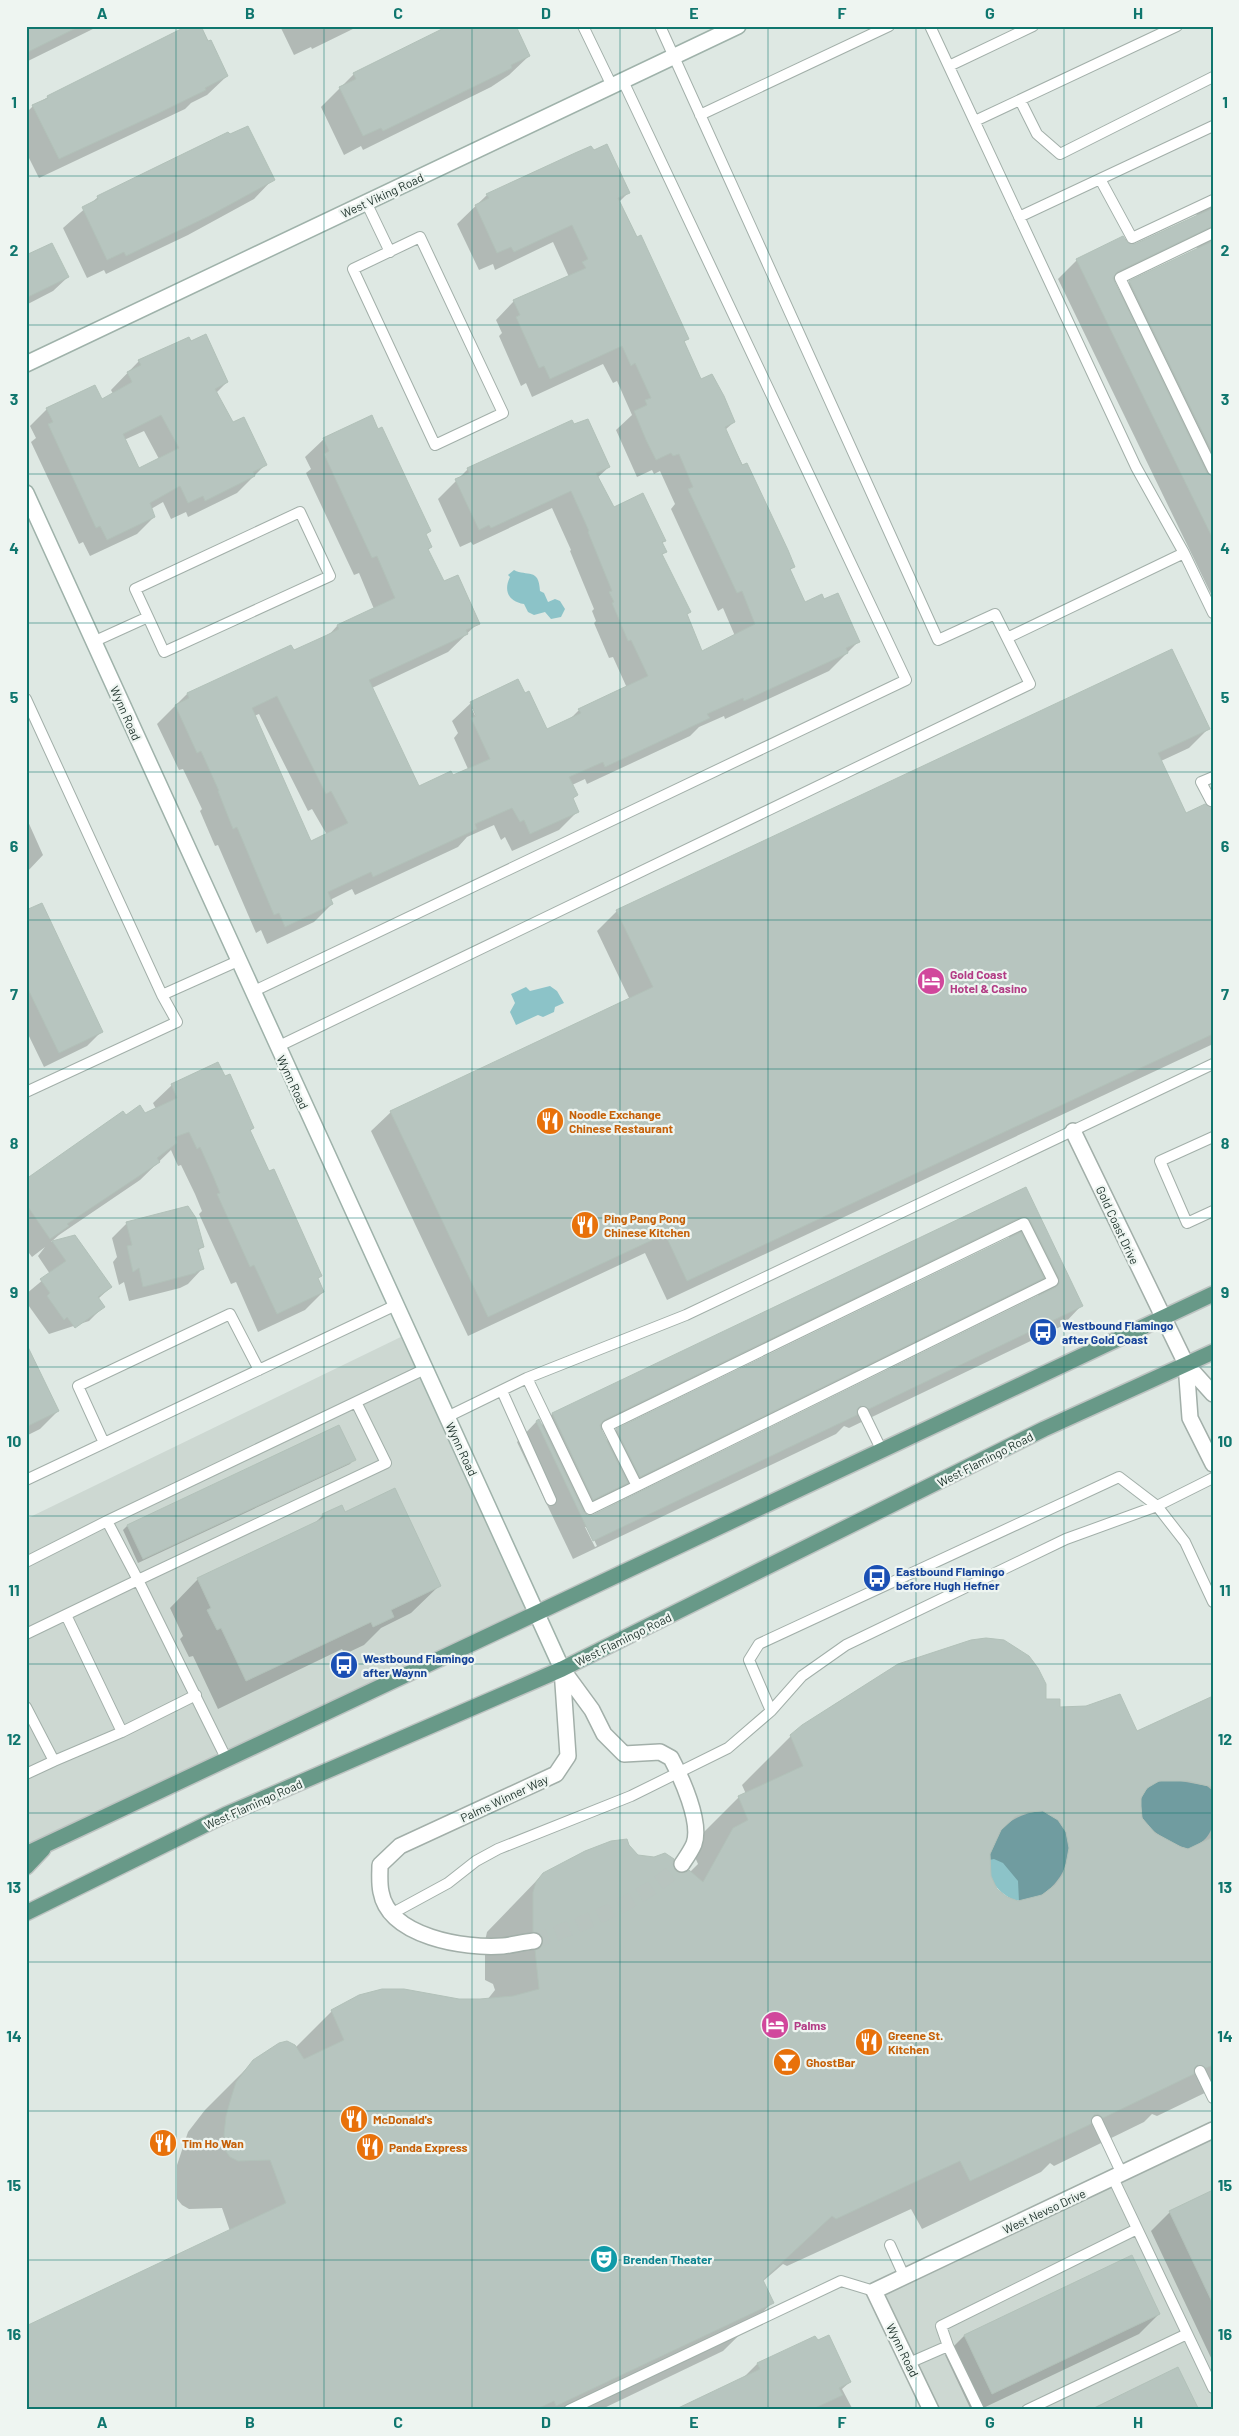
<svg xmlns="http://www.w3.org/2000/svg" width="1239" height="2436" font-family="Barlow,sans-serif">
  <rect width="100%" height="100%" fill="#dee8e3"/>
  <path fill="#cdd8d2" d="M409,1333L537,1612L26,1854V1519Z
    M1213,2130V2410H931L874,2291Z"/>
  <path fill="#8cc3c8" d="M514,570C527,577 539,567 540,591L544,593L548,602L555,599L560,601L565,609L561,617L551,619L545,612L534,615L528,612L524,604C509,602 503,591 510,577L508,575Z
    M550,986L557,991L564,1003L555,1007L554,1012L543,1017L538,1015L516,1025L510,1012L515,1003L511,994L526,987L530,991Z
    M1170,1779L1207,1786L1213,1791C1213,1820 1219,1837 1188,1849C1166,1842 1127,1821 1144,1793C1150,1783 1159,1781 1170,1779Z
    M1043,1811C1048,1814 1055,1817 1059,1821C1092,1858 1037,1922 1004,1894C997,1889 991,1881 990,1872C985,1837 1009,1813 1043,1811Z"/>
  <path fill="#0003" fill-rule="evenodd" d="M26,26H99L26,62Z
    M200,26L227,76L207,95L191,103L185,109L39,178L26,152V113L33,106L48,97Z
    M280,26H359L312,49L311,47L294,55Z
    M451,26L529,56L509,75L491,87L363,150L361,146L344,155L321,107L354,74Z
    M273,179L254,199L188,235L106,274L104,270L87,278L63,228L98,197Z
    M628,193L619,202L688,338L684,342L700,380L734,422L725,430L794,566L790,570L804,604L858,642L829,671L725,719L724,716L699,727L690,736L587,784L585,779L572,785L576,795L572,799L578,811L559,830L512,851L505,837L501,840L494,825L467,837L458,847L355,895L352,889L330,900L332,904L314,922L267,944L261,930L256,933L218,845L215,846L200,811L202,809L183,769L179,770L157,724L187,694L290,647L293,652L327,637L337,626L374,609L359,573L354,575L306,473L311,469L305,457L324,439L425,535L431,547L428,550L443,583L478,623L448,652L372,688L418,787L453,777L468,769L454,738L458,733L452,721L471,703L547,730L569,720L579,710L627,688L613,657L609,658L594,623L596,621L592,611L594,609L570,551L571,550L552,508L473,545L471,542L460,547L438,499L468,469L609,467L597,478L613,508L665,540L662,544L665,552L661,555L689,612L686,615L701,652L735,636L723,608L718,611L671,509L675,504L660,471L654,474L652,470L637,477L616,430L632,415L617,381L613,383L603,364L532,397L526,383L521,386L499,336L502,333L496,320L514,301L569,277L553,242L495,270L493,264L479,270L457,224L487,195ZM472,709H474L478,722ZM259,714L308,811L312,809L327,835L310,843L254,716Z
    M1213,194V598L1058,279L1077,260L1127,245L1135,246L1199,216L1194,213ZM1193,245L1199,249L1130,282L1119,293L1114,283Z
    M26,257L68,277L53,291L26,305Z
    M189,338L227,382L216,393L232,424L265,465L237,493L188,517L186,512L171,519L163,502L151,509L154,517L137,534L90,556L83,542L79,544L31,442L36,438L30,426L47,409L101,401L113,394L111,390L139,361ZM144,431L159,459L138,470L124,440Z
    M1208,729L1189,748L1161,761L1186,814L1209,808L1213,804V1044L667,1300L645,1253L468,1336L371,1131L391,1112L630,1000L597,931L617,911Z
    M26,817L43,855L26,873Z
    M26,912L102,1031L87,1046L44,1067L26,1030Z
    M172,1085L253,1128L250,1131L268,1173L320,1276L317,1279L323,1292L305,1310L258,1332L236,1282L231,1284L199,1214L202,1211L195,1194L181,1165L178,1166L171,1150L140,1180L59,1235L51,1242L75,1236L111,1287L98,1299L103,1307L89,1321L49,1334L26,1302V1294L50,1274L38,1256L45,1247L32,1257L26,1249V1182L126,1117L145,1115L156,1109L153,1103Z
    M1025,1188L1081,1306L1062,1326L849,1428L844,1426L836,1434L573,1559L517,1442L536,1422L539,1421L541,1426L552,1414ZM1000,1236H1008L1010,1239L617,1430L606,1442L600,1431ZM1034,1286L1039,1297L593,1517L586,1516L584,1513ZM585,1527H588L597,1546L595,1547Z
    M127,1223L202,1247L198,1251L202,1269L188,1284L180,1288L129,1301L124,1282L119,1285L113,1262L117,1257L112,1238Z
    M26,1369L58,1411L40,1429L26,1436Z
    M354,1459L350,1464L138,1563L123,1530L127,1526Z
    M341,1507L344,1513L440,1585L411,1613L381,1628L364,1645L345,1654L342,1649L218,1709L193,1656L189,1657L180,1639L183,1636L170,1608L198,1579L314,1524L323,1515Z
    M1003,1642L1018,1649L1037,1668L1045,1700L1059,1709L1136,1733L1213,1698V2089L1157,2116L1152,2114L1144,2122L1054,2166L1050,2163L1041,2172L922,2229L911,2209L787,2266L783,2264L762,2282L772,2303L723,2351L600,2410H26L230,2231L222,2208L189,2209L182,2205L177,2199V2165L188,2132L205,2110L254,2061L295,2048L332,2011L487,2000L495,1990L493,1984L485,1980V1941L487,1932L543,1874L628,1845L638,1856L671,1864L676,1872L682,1875L690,1872L698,1864L690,1846L739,1797L746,1794L742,1785L791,1736L835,1704L898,1665ZM994,1859L1003,1863L1018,1881L1019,1902L1006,1898L996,1890L989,1876V1860Z
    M1213,2191V2362L1151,2231L1170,2212Z
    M1159,2314L1139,2334L979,2410H971L945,2355L964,2336Z
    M757,2364L850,2382L842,2389L853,2410H676L743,2378Z"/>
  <path fill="#b7c5bf" stroke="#b2c1b9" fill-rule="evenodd" d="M26,26H80L26,53Z
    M187,26H201L208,41L211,40L228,76L205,88L206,90L157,114L59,159L32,105L48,98L47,96Z
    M448,26H516L530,56L511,65L512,68L414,116L383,131L381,128L363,136L339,87L356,79L353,73Z
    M248,126L275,180L209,216L126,256L124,252L107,260L82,207L98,199L97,196L146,172L228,132L230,134Z
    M607,144L630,193L618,198L637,237L641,235L689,339L684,341L701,379L712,374L724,396L735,422L725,427L742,465L747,463L788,550L795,567L790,569L805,602L822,594L824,599L838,593L860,642L846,648L848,653L744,701L743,698L707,714L710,718L605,767L603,762L569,777L578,795L573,798L579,812L530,834L524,820L520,822L512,808L475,824L477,829L373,877L371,872L328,892L333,904L285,927L279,913L274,915L237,827L233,829L218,791H219L201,751L197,753L175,705L189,698L187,693L291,645L294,650L325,636L339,629L337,625L395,598L377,556L372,558L324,454L329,451L323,438L372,415L378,429L382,427L431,531L426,534L432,547L428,549L444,581L458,575L480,624L466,630L468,634L369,680L419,786L451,771L453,775L490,759L471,718L476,716L470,702L518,679L525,693L529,691L547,729L581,713L578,709L648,676L631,640L628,641L612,603L614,602L609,592L612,591L588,532L589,531L571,491L491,528L489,525L479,530L455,479L469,473L467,468L572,420L574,424L588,419L610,467L596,473L614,507L643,493L666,541L662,542L667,552L662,554L691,612L687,614L702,651L755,624L742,591L737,593L688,489L693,487L679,454L673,456L671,453L656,460L646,440L634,411L647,405L645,400L651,398L635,363L631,366L622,346L550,379L544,366L539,368L516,317L520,315L513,300L586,268L582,262L588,259L572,225L514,252L511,247L497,253L475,205L489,198L486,194L575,153L591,146L594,150ZM277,696L326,794L331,791L348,823L311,841L252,708Z
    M1213,208V226L1117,272L1113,278L1207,473L1213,477V539L1076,259L1123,236L1128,243L1135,244Z
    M1213,241V454L1129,281Z
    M52,243L69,277L26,298V255Z
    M206,334L228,382L215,389L233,422L244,417L267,465L253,472L255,476L205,501L203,496L188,503L180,486L150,503L155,517L107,540L100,526L96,528L48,424L53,422L46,408L95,385L102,399L132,382L127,372L141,365L138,360L189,337L191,341ZM161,415L179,448L139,468L123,434Z
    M1172,649L1210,729L1158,753L1186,813L1205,804L1213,807V1034L687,1281L665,1234L488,1317L390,1111L653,987L616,910Z
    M42,903L103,1032L59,1053L26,985V910Z
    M218,1062L225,1076L230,1074L254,1128L250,1130L269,1171L274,1169L322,1276L318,1278L324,1292L277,1314L254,1265L250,1267L217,1194L220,1193L213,1176L200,1147L197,1149L189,1132L175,1137L177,1143L157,1158L160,1162L67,1224L69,1226L50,1239L26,1204V1179L123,1111L126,1115L140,1105L145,1113L177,1098L171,1084Z
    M1026,1187L1083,1306L869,1409L860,1406L857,1409V1415L593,1541L536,1421L539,1419L584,1512L587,1515H593L1056,1287L1059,1284V1278L1030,1220L1027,1217H1021L604,1420L600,1425L601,1429L628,1483L593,1500L552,1413Z
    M188,1206L196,1218L204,1247L198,1249L204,1269L196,1272V1273L143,1287L139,1268L133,1272L127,1246L132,1245L126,1222Z
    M1021,1232L1044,1278L640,1477L616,1429Z
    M75,1235L112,1287L98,1297L105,1307L75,1328L67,1317L64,1320L47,1296L50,1293L40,1279L66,1261L52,1241Z
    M26,1343L59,1411L26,1427Z
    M339,1425L356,1460L143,1559L127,1525Z
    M395,1488L441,1586L391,1610L394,1617L373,1627L371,1622L246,1681L221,1628L217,1630L207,1610L211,1608L197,1578L324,1518L322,1514L342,1505L345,1512Z
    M986,1638L1004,1640L1029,1656L1038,1668L1046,1684V1699H1060V1707L1086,1706L1120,1694L1137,1731L1213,1696V1787L1187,1781H1159L1147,1788L1141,1798V1806L1142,1818L1155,1833L1181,1847L1188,1849L1213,1837V2065L1206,2068L1197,2065L1194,2068V2074L1103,2118L1098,2114L1094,2115L1091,2124L970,2181L960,2161L836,2219L832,2216L763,2280L774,2303L556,2406L554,2401L535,2410H26V2326L286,2203L270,2160L238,2161L230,2157L225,2150L224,2134L226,2116L231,2098L236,2082L253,2060L279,2043L287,2041L295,2045L304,2059L344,2040L331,2010L359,1995L382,1989H404L459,1999H480L513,1996L539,1989L535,1950L540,1948L543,1940L541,1935L533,1932V1892L536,1882L543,1873L585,1851L611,1841L627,1839L629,1845L638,1855L654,1857L665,1853L674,1859L673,1864L676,1871L682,1873L689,1870L703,1882L733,1828L748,1820L738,1796L803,1766L790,1735L802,1725L898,1664L971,1640ZM1043,1811L1058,1820L1066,1832L1069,1848L1066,1864L1063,1874L1055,1885L1042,1895L1018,1901L1007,1897L997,1889L991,1876L990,1854L1001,1830L1015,1817L1028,1812Z
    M1213,2190V2304L1169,2211Z
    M1132,2255L1160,2314L992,2394L964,2335Z
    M829,2335L851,2382L839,2388L843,2395L811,2410H674L760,2369L757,2363L815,2336L818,2340Z
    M1178,2367L1199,2410H1090Z"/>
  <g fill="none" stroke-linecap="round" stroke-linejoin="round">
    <path stroke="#b8c4bf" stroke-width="15" stroke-dasharray="15 8" stroke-linecap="butt" d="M534,1941C586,1923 641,1902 682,1864"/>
    <defs>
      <path id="lane" d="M583,26L612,86
        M930,26L1136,467L1184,553L1213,613
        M949,66L1033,26
        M1020,100L1037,134L1060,154L1213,77
        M700,115L889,26
        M975,121L1177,26
        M1213,126L1100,179L1132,238L1213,200
        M366,202L390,252
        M1019,217L1100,179
        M1213,233L1120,278L1213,470
        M420,237L503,413L435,445L353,269Z
        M1007,638L1184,553
        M93,642L148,617L164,652L330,576L300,512L135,589L148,617
        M26,699L162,995L238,961
        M1211,801L1201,782L1213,777
        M252,992L906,680L623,81
        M277,1047L1030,684L995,614L938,640L660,26
        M26,1092L177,1022L162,995
        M1213,1137L1160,1161L1187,1223L1213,1211
        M527,1378L686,1315L1213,1064
        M502,1391L551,1500
        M863,1412L882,1451
        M447,1417L527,1378L590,1509L637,1486L1053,1281L1024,1223L607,1426L637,1486
        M104,1443L78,1386L230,1314L259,1370
        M26,1480L396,1305
        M107,1521L425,1369
        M26,1562L107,1521L138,1580L26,1634
        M66,1615L122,1732
        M26,1707L54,1761L26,1774
        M771,1711L749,1660L759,1644L1119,1477L1157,1506L1185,1542L1213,1602
        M226,1758L138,1580L386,1463L356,1402
        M54,1761L122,1732L196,1695
        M391,1914L448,1883L476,1861L498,1849L631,1796L728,1748L771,1711L802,1676L846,1645L1066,1539L1157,1506L1213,1478
        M1200,2071L1213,2098
        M1097,2121L1122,2174
        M1113,2178L1213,2388
        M890,2245L904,2276
        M948,2346L979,2410
        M909,2363L948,2346L941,2326L1137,2229
        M569,2410L841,2281L874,2291
        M1027,2410L1187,2334"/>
      <path id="street" d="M1073,1131L1186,1364L1213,1394
        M1186,1364L1190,1418L1213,1464
        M562,1669L592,1710L604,1734L624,1754L660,1752L671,1758C681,1777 702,1822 694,1844C691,1851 686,1858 682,1864
        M534,1941C523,1942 513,1945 503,1946C465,1949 389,1937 381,1892C379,1883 380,1873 380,1865L400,1846L556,1774L568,1756L562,1669
        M931,2410L874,2291L1213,2130"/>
      <path id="secondary" d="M26,364L738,26
        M26,493L562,1669"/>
      <path id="primary" d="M26,1854L1213,1294
        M26,1867L43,1849
        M26,1913L225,1815L562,1669L1044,1429L1213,1352"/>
    </defs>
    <use href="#lane" stroke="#a2afa9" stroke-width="12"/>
    <use href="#street" stroke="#a2afa9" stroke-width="18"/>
    <use href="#secondary" stroke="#9fb2aa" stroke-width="18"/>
    <use href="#primary" stroke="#bdc3c1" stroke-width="18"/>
    <use href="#lane" stroke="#fff" stroke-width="10"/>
    <use href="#street" stroke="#fff" stroke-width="15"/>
    <use href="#secondary" stroke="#fff" stroke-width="15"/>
    <use href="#primary" stroke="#689988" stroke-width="15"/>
  </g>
  <path fill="none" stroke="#0f766e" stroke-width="1" stroke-opacity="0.55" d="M176,26V2410M324,26V2410M472,26V2410M620,26V2410M768,26V2410M916,26V2410M1064,26V2410M26,176H1213M26,325H1213M26,474H1213M26,623H1213M26,772H1213M26,920H1213M26,1069H1213M26,1218H1213M26,1367H1213M26,1516H1213M26,1664H1213M26,1813H1213M26,1962H1213M26,2111H1213M26,2260H1213"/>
  <defs>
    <symbol id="hotel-disc" viewBox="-11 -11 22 22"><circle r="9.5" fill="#d1479c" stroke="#eef5f1"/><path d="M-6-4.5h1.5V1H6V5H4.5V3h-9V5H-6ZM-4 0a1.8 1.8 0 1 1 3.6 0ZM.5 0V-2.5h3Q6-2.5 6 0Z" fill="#fff"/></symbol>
    <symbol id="restaurant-disc" viewBox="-11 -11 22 22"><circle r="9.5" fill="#e8710a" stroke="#eef5f1"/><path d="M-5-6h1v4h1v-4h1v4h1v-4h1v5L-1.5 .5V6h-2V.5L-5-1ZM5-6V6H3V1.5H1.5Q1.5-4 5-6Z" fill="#fff"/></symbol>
    <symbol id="bus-disc" viewBox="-11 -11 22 22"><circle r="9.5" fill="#1a4fb4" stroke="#eef5f1"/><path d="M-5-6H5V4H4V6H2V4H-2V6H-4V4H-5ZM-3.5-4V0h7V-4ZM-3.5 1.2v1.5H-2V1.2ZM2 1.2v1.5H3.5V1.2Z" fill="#fff"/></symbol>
    <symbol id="bar-disc" viewBox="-11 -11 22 22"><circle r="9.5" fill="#e8710a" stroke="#eef5f1"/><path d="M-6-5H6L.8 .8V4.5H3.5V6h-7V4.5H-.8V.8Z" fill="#fff"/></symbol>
    <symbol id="theatre-disc" viewBox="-11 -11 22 22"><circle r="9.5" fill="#0f9aa8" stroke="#eef5f1"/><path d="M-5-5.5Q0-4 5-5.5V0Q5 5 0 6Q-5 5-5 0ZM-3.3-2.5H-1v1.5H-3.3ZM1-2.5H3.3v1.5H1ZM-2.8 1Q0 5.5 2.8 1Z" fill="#fff"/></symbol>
  </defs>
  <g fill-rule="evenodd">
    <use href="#hotel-disc" x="915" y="965" width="32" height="32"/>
    <use href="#restaurant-disc" x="534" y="1105" width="32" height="32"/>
    <use href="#restaurant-disc" x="569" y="1209" width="32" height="32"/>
    <use href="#bus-disc" x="1027" y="1316" width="32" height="32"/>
    <use href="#bus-disc" x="861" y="1562" width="32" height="32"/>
    <use href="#bus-disc" x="328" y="1649" width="32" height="32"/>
    <use href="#hotel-disc" x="759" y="2009" width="32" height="32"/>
    <use href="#restaurant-disc" x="853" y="2026" width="32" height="32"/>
    <use href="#bar-disc" x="771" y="2046" width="32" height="32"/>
    <use href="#restaurant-disc" x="338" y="2103" width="32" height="32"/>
    <use href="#restaurant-disc" x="147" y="2127" width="32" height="32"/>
    <use href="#restaurant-disc" x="354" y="2131" width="32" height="32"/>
    <use href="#theatre-disc" x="588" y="2243" width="32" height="32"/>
  </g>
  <g text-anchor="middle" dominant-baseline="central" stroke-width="4.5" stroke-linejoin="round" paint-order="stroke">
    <g font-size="12" fill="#22362f" stroke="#eef5f1">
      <text transform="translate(382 195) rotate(-25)">West Viking Road</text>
      <text transform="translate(126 713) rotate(66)">Wynn Road</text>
      <text transform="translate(293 1082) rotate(65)">Wynn Road</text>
      <text transform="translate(1118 1225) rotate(65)">Gold Coast Drive</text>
      <text transform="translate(462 1449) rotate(65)">Wynn Road</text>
      <text transform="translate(985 1459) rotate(-27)">West Flamingo Road</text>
      <text transform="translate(623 1639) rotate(-26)">West Flamingo Road</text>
      <text transform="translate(504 1798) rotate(-25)">Palms Winner Way</text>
      <text transform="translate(253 1804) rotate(-24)">West Flamingo Road</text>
      <text transform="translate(1044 2211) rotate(-25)">West Nevso Drive</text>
      <text transform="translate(903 2350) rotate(64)">Wynn Road</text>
    </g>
    <g font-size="12" font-weight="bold" fill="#b23c85" stroke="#eef5f1" text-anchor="start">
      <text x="950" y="974">Gold Coast<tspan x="950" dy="14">Hotel &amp; Casino</tspan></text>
      <text x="794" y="2025">Palms</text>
    </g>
    <g font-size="12" font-weight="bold" fill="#c56008" stroke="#eef5f1" text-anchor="start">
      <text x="569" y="1114">Noodle Exchange<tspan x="569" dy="14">Chinese Restaurant</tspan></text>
      <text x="604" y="1218">Ping Pang Pong<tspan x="604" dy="14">Chinese Kitchen</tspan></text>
      <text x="888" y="2035">Greene St.<tspan x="888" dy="14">Kitchen</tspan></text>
      <text x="806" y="2062">GhostBar</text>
      <text x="373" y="2119">McDonald's</text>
      <text x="182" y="2143">Tim Ho Wan</text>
      <text x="389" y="2147">Panda Express</text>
    </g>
    <g font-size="12" font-weight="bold" fill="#164399" stroke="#eef5f1" text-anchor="start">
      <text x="1062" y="1325">Westbound Flamingo<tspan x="1062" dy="14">after Gold Coast</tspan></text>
      <text x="896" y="1571">Eastbound Flamingo<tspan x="896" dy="14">before Hugh Hefner</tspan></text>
      <text x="363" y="1658">Westbound Flamingo<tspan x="363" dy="14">after Waynn</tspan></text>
    </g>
    <g font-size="12" font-weight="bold" fill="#0d838f" stroke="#eef5f1" text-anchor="start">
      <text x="623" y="2259">Brenden Theater</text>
    </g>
  </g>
  <rect width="1239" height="2436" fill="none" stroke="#eef5f1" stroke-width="55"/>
  <rect x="28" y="28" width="1184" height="2380" fill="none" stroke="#0f766e" stroke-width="2"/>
  <g font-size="16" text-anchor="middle" font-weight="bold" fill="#0f766e">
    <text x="102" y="19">A</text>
    <text x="250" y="19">B</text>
    <text x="398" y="19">C</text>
    <text x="546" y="19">D</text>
    <text x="694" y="19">E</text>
    <text x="842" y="19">F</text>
    <text x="990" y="19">G</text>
    <text x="1138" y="19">H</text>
    <text x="14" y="108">1</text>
    <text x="1225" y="108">1</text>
    <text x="14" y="256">2</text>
    <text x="1225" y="256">2</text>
    <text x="14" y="405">3</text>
    <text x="1225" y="405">3</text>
    <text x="14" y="554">4</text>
    <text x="1225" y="554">4</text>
    <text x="14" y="703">5</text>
    <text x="1225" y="703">5</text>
    <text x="14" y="852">6</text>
    <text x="1225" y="852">6</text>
    <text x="14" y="1000">7</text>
    <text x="1225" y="1000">7</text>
    <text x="14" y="1149">8</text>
    <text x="1225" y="1149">8</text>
    <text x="14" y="1298">9</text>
    <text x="1225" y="1298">9</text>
    <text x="14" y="1447">10</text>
    <text x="1225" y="1447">10</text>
    <text x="14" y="1596">11</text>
    <text x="1225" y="1596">11</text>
    <text x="14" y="1745">12</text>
    <text x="1225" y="1745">12</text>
    <text x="14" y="1893">13</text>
    <text x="1225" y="1893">13</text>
    <text x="14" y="2042">14</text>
    <text x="1225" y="2042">14</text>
    <text x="14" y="2191">15</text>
    <text x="1225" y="2191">15</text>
    <text x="14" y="2340">16</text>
    <text x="1225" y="2340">16</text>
    <text x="102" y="2428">A</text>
    <text x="250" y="2428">B</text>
    <text x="398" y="2428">C</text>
    <text x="546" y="2428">D</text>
    <text x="694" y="2428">E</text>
    <text x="842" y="2428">F</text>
    <text x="990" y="2428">G</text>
    <text x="1138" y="2428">H</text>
  </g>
</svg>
